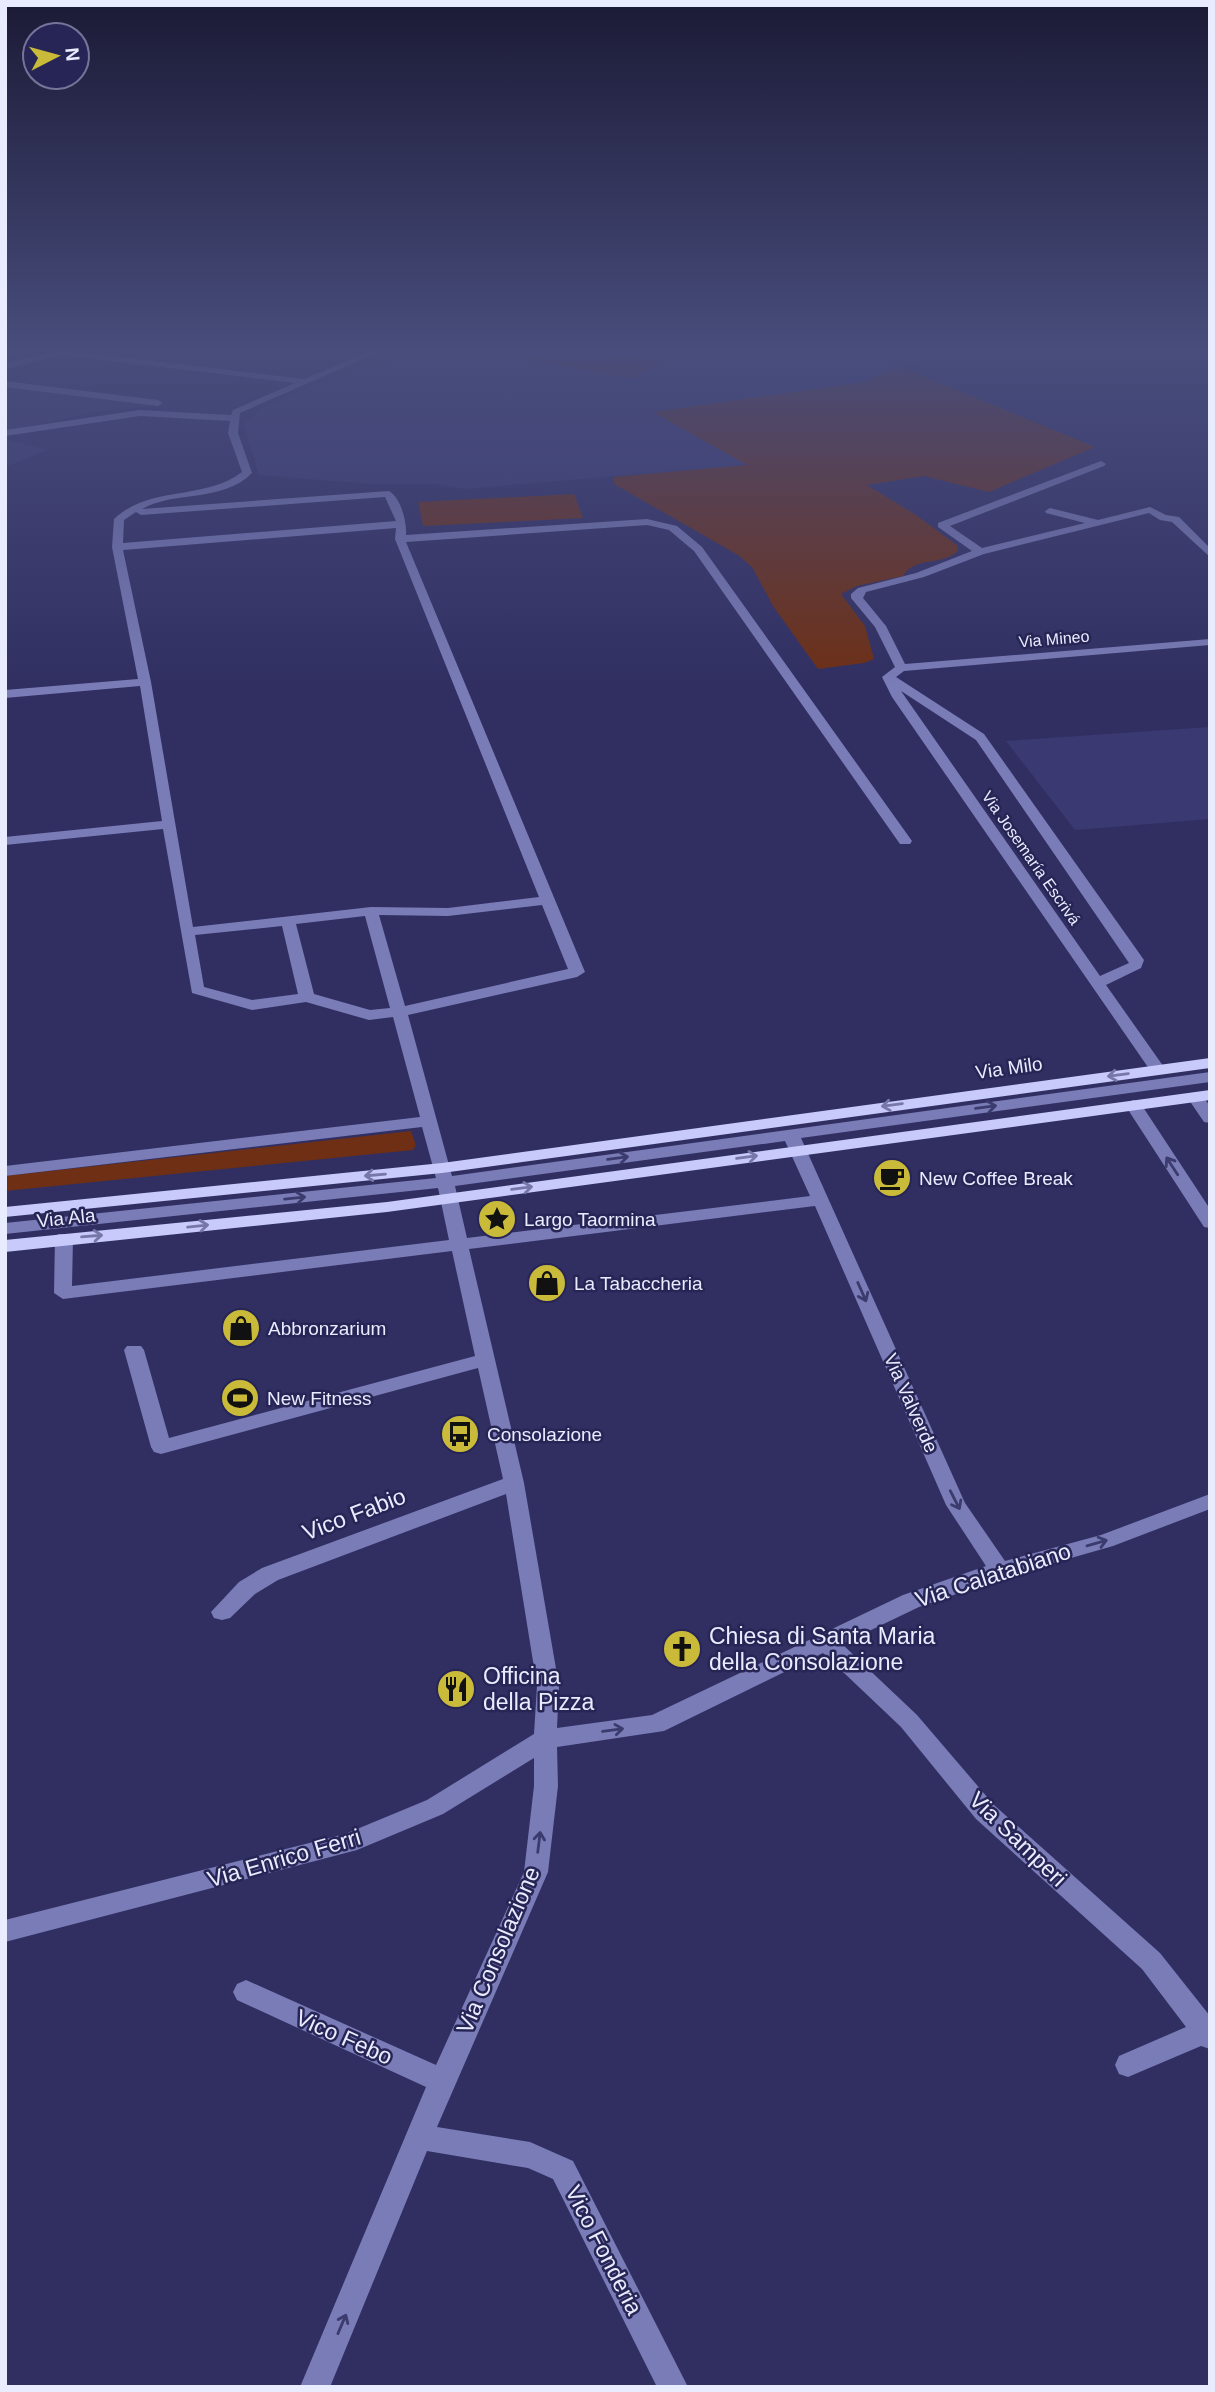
<svg xmlns="http://www.w3.org/2000/svg" width="1215" height="2392" font-family="Helvetica,sans-serif">
  <rect width="100%" height="100%" fill="#312f62"/>
  <path fill="#3b3971" d="M395,352H929L930,355L865,382L654,412L749,465L465,489L433,484H371L259,475L243,423L252,420L260,409L371,362L382,363L390,360L383,356Z
    M5,386L159,405L101,411L5,431Z
    M5,439L48,450L5,467Z
    M1210,727V819L1075,830L1006,741Z"/>
  <path fill="#6e2f14" d="M538,352H605L662,361L631,378L523,359Z
    M898,366L1095,447L989,492L924,476L867,485L916,515L958,546V551C942,566 915,556 903,576L857,586L841,594L865,626L874,659L864,663L818,669L773,606L752,567L738,555L614,484L613,477L747,465L653,412L865,382Z
    M574,494L583,518L423,526L418,502Z
    M411,1131L416,1145L413,1150L5,1191V1176Z"/>
  <g fill="none" stroke-linecap="round" stroke-linejoin="round">
    <path fill="#7a7cb7" fill-rule="evenodd" d="M5,352H12L5,355Z
      M53,352H78L304,379L369,352H379L240,413L238,433L252,473C222,503 176,490 142,509L389,491C401,498 407,522 406,535L647,519L677,526L702,547L912,841L910,844H900L694,551L669,530L647,525L406,542L585,972L577,977L408,1015L452,1176L1210,1072V1082L801,1138L965,1503L1005,1561L1101,1535L1210,1494V1509L1113,1546L1005,1577L919,1607L842,1644L917,1715L994,1805L1160,1953L1210,2016V2049L1201,2046L1128,2077L1119,2074L1115,2065L1119,2056L1186,2027L1142,1969L976,1819L901,1727L823,1653L664,1731L557,1747L558,1786L548,1872L437,2127L530,2142L573,2161L688,2387H657L553,2179L528,2168L427,2151L330,2387H300L426,2087L237,2000L233,1992L237,1984L246,1980L436,2065L524,1872L534,1786V1758L443,1814L357,1850L5,1942V1920L345,1834L427,1800L534,1734L537,1686L506,1494L278,1580L255,1594L230,1618L222,1620L214,1618L211,1612L239,1582L262,1568L503,1479L478,1368L161,1454L154,1452L151,1447L124,1350L127,1346H141L144,1350L169,1438L475,1356L452,1251L63,1299L54,1293L55,1238L58,1234H70L73,1238L72,1286L449,1240L438,1188L5,1234V1223L436,1178L422,1127L5,1176V1166L420,1117L393,1017L369,1020L306,1002L252,1010L192,993L163,829L5,845V837L162,821L140,686L5,698V690L138,679L112,547L114,519C150,485 204,501 242,472L228,433L230,421L140,416L5,436V430L140,410L231,415L233,410L295,383L61,355L5,369V363ZM385,497L396,521L123,543L124,520L136,512L141,515ZM396,528L395,539L539,897L448,908L371,907L193,927L151,682L123,550ZM542,905L568,969L405,1006L379,915L448,916ZM365,916L390,1008L370,1010L314,994L296,924ZM282,926L298,994L252,1000L204,987L195,935ZM785,1141L810,1196L467,1238L455,1186ZM815,1206L946,1505L986,1566L903,1595L652,1715L557,1728L559,1686L524,1483L469,1249Z
      M5,381L158,400L163,403L158,406L5,387Z
      M1101,461L1106,464L1104,466L950,526L982,548L1085,523L1046,513L1045,511L1050,508L1098,520L1150,507L1166,515L1179,517L1210,548V557L1172,522L1160,520L1149,513L984,554L924,577L866,592L863,598L886,626L905,664L1210,639V645L904,671L896,677L984,734L1144,960L1141,968L1106,985L1166,1070L1158,1075L1152,1073L892,697L882,677L895,667L875,627L851,598V594L858,588L916,573L972,551L938,527V523ZM901,691L976,740L1129,963L1100,976Z
      M1195,1092L1201,1094L1210,1106V1123L1204,1122L1187,1097Z
      M1133,1100L1139,1101L1210,1209V1228L1204,1227L1125,1105Z"/>
    <path fill="#c7cafa" fill-rule="evenodd" d="M1210,1058V1068L442,1173L5,1217V1207L442,1163Z
      M1210,1090V1100L387,1212L5,1252V1240L387,1202Z"/>
  </g>
  <defs><path id="oneway-shaft" d="M-6 0H5M1.5-3L5.5 0L1.5 3" fill="none" stroke-width="1.6" stroke-linecap="round" stroke-linejoin="round" transform="scale(1.75)"/></defs>
  <g stroke="#7778a8">
    <use href="#oneway-shaft" transform="translate(1118 1075) rotate(172)"/>
    <use href="#oneway-shaft" transform="translate(892 1105) rotate(172)"/>
    <use href="#oneway-shaft" transform="translate(747 1157) rotate(-8)"/>
    <use href="#oneway-shaft" transform="translate(375 1175) rotate(175)"/>
    <use href="#oneway-shaft" transform="translate(522 1188) rotate(-8)"/>
    <use href="#oneway-shaft" transform="translate(198 1226) rotate(-6)"/>
    <use href="#oneway-shaft" transform="translate(92 1236) rotate(-5)"/>
  </g>
  <g stroke="#3c3b6e">
    <use href="#oneway-shaft" transform="translate(986 1107) rotate(-8)"/>
    <use href="#oneway-shaft" transform="translate(618 1158) rotate(-8)"/>
    <use href="#oneway-shaft" transform="translate(1172 1166) rotate(-123)"/>
    <use href="#oneway-shaft" transform="translate(295 1198) rotate(-6)"/>
    <use href="#oneway-shaft" transform="translate(862 1292) rotate(66)"/>
    <use href="#oneway-shaft" transform="translate(955 1500) rotate(63)"/>
    <use href="#oneway-shaft" transform="translate(1097 1543) rotate(-16)"/>
    <use href="#oneway-shaft" transform="translate(613 1730) rotate(-8)"/>
    <use href="#oneway-shaft" transform="translate(539 1842) rotate(-83)"/>
    <use href="#oneway-shaft" transform="translate(342 2324) rotate(-67)"/>
  </g>
  <linearGradient id="sky" x2="0" y2="1"><stop stop-color="#1b1a36"/><stop offset="0.51" stop-color="#484d7c"/><stop offset="1" stop-color="#484d7c" stop-opacity="0"/></linearGradient>
  <rect width="1215" height="687" fill="url(#sky)"/>
  <defs>
    <symbol id="cafe-disc" viewBox="-11 -11 22 22"><circle r="9.5" fill="#caba39" stroke="#272556"/><path d="M-5.5-4.5H6V0H3Q3 3.5 0 3.5H-2.5Q-5.5 3.5-5.5 0ZM3-3.2v2h1.7v-2ZM-6 4.5H4V6H-6Z" fill="#111"/></symbol>
    <symbol id="sight-disc" viewBox="-11 -11 22 22"><circle r="9.5" fill="#caba39" stroke="#272556"/><path d="M0-6L1.8-2.2L6-1.7L2.9 1.2L3.7 5.4L0 3.3L-3.7 5.4L-2.9 1.2L-6-1.7L-1.8-2.2Z" fill="#111"/></symbol>
    <symbol id="shop-disc" viewBox="-11 -11 22 22"><circle r="9.5" fill="#caba39" stroke="#272556"/><path d="M-5-2.5h2.3a2.7 3.5 0 0 1 5.4 0H5L5.5 6h-11ZM-1.5-2.5h3a1.5 2.3 0 0 0-3 0Z" fill="#111"/></symbol>
    <symbol id="stadium-disc" viewBox="-11 -11 22 22"><circle r="9.5" fill="#caba39" stroke="#272556"/><path d="M0-5a6.5 5 0 1 0 0 10a6.5 5 0 1 0 0-10ZM-3.5-1.8h7v3.6h-7Z" fill="#111"/></symbol>
    <symbol id="bus-disc" viewBox="-11 -11 22 22"><circle r="9.5" fill="#caba39" stroke="#272556"/><path d="M-5-6H5V4H4V6H2V4H-2V6H-4V4H-5ZM-3.5-4V0h7V-4ZM-3.5 1.2v1.5H-2V1.2ZM2 1.2v1.5H3.5V1.2Z" fill="#111"/></symbol>
    <symbol id="church-disc" viewBox="-11 -11 22 22"><circle r="9.5" fill="#caba39" stroke="#272556"/><path d="M-1.2-6h2.4v3.5h3.3v2.4h-3.3V6h-2.4V-.1h-3.3v-2.4h3.3Z" fill="#111"/></symbol>
    <symbol id="restaurant-disc" viewBox="-11 -11 22 22"><circle r="9.5" fill="#caba39" stroke="#272556"/><path d="M-5-6h1v4h1v-4h1v4h1v-4h1v5L-1.5 .5V6h-2V.5L-5-1ZM5-6V6H3V1.5H1.5Q1.5-4 5-6Z" fill="#111"/></symbol>
  </defs>
  <g fill-rule="evenodd">
    <use href="#cafe-disc" x="870" y="1156" width="44" height="44"/>
    <use href="#sight-disc" x="475" y="1197" width="44" height="44"/>
    <use href="#shop-disc" x="525" y="1261" width="44" height="44"/>
    <use href="#shop-disc" x="219" y="1306" width="44" height="44"/>
    <use href="#stadium-disc" x="218" y="1376" width="44" height="44"/>
    <use href="#bus-disc" x="438" y="1412" width="44" height="44"/>
    <use href="#church-disc" x="660" y="1627" width="44" height="44"/>
    <use href="#restaurant-disc" x="434" y="1667" width="44" height="44"/>
  </g>
  <g text-anchor="middle" dominant-baseline="central" stroke-width="5" stroke-linejoin="round" paint-order="stroke">
    <g font-size="16" fill="#e9ebfe" stroke="#272556">
      <text transform="translate(1054 639) rotate(-5)">Via Mineo</text>
      <text transform="translate(1031 858) rotate(55)">Via Josemaría Escrivá</text>
    </g>
    <g font-size="19" fill="#e9ebfe" stroke="#272556">
      <text transform="translate(1009 1068) rotate(-8)">Via Milo</text>
      <text transform="translate(66 1218) rotate(-6)">Via Ala</text>
      <text transform="translate(911 1403) rotate(66)">Via Valverde</text>
    </g>
    <g font-size="19" fill="#e9ebfe" stroke="#272556" text-anchor="start">
      <text x="919" y="1178">New Coffee Break</text>
      <text x="524" y="1219">Largo Taormina</text>
      <text x="574" y="1283">La Tabaccheria</text>
      <text x="268" y="1328">Abbronzarium</text>
      <text x="267" y="1398">New Fitness</text>
      <text x="487" y="1434">Consolazione</text>
    </g>
    <g font-size="23" fill="#e9ebfe" stroke="#272556">
      <text transform="translate(354 1514) rotate(-21)">Vico Fabio</text>
      <text transform="translate(993 1575) rotate(-18)">Via Calatabiano</text>
      <text transform="translate(1018 1839) rotate(44)">Via Samperi</text>
      <text transform="translate(284 1858) rotate(-16)">Via Enrico Ferri</text>
      <text transform="translate(498 1950) rotate(-67)">Via Consolazione</text>
      <text transform="translate(344 2037) rotate(24)">Vico Febo</text>
      <text transform="translate(604 2250) rotate(63)">Vico Fonderia</text>
    </g>
    <g font-size="23" fill="#e9ebfe" stroke="#272556" text-anchor="start">
      <text x="709" y="1636">Chiesa di Santa Maria<tspan x="709" dy="26">della Consolazione</tspan></text>
      <text x="483" y="1676">Officina<tspan x="483" dy="26">della Pizza</tspan></text>
    </g>
  </g>
  <rect width="1215" height="2392" fill="none" stroke="#e9ebfe" stroke-width="14"/>
  <g transform="translate(56 56) rotate(84)"><circle r="33" fill="#272556" stroke="#757499" stroke-width="2"/>
  <path d="M0-5L12 26L0 18L-12 26Z" fill="#caba39"/>
  <text y="-10" font-size="19" font-weight="bold" text-anchor="middle" fill="#e9ebfe">N</text>
  </g>
</svg>
